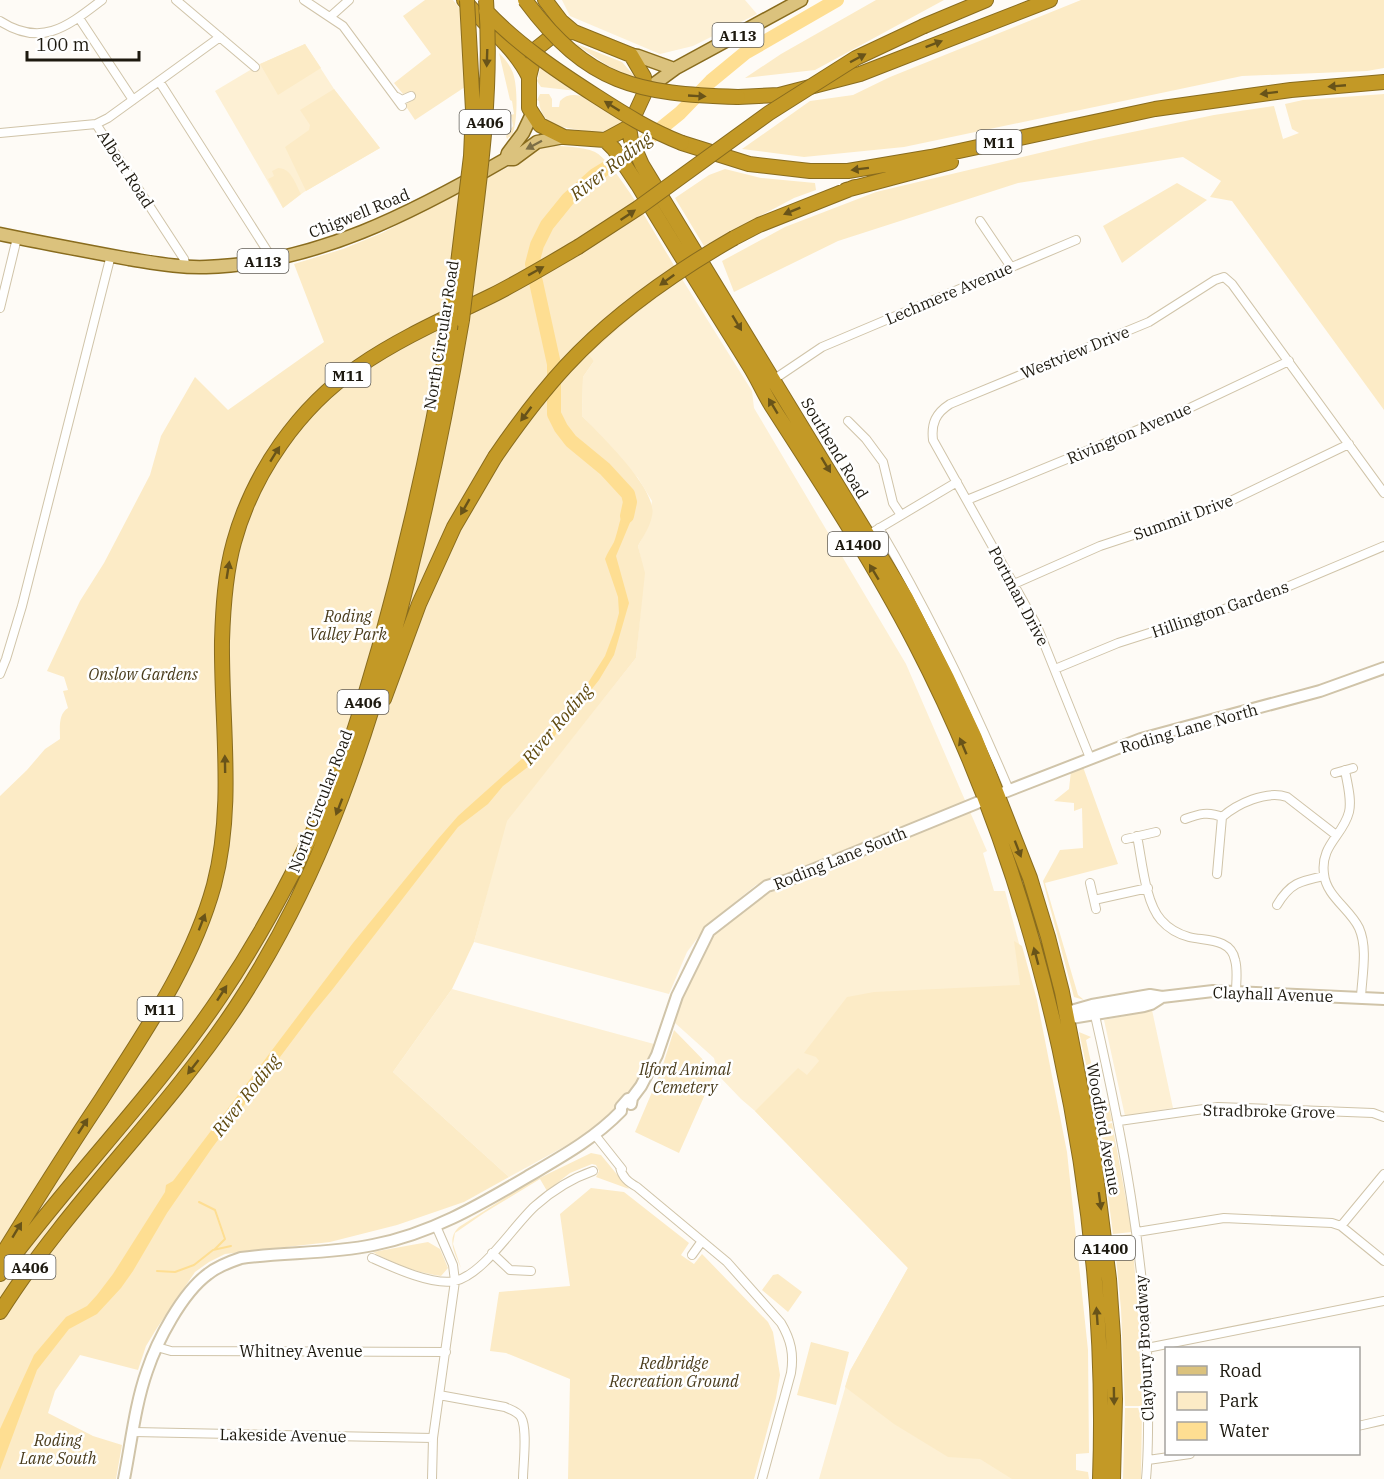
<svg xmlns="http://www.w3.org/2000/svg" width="1384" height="1479" font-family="'IBM Plex Serif',serif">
  <rect width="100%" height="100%" fill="#fefbf6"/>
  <path fill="#fdf0d4" d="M562,0H745L757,14L693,46L660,54L570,16Z
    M305,44L334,89L380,148L304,192L283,208L215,91L260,64Z
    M682,279L752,391L754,408L906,664L987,851L983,853L994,891H1005L1030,985L1076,1449V1479H819L850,1371L908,1268L755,1111L741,1099L718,1075L714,1058L675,1023L679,999L715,934L769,893L785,887L783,875L756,885L708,924L687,952L669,994L474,942L506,821L636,658L644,573L638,546L646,531L652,501L638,478L582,416L583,377L594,361L588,356L631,318Z
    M452,989L654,1044L652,1055L637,1083L606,1120L591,1132L509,1177L393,1072Z
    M1152,1010L1173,1108L1125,1116L1104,1020Z"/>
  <path fill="#fcebc6" d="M425,0H453L462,11L468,85L415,120L405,105L414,97L410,92L403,94L394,83L431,54L403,16Z
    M876,0H944L815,70L745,78L781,54Z
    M1081,0H1384V68L1367,71L1242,76L904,147L804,157L742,149L810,101L853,95L890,77Z
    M574,43L622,62L637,79L608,66Z
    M305,44L321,68L278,95L260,64Z
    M499,53C505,59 510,65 513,73C518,87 518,125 511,138L509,137L507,139L506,136L513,126L511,115L514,114L512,101L510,100Z
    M541,65L577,91L541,87L537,81Z
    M334,89L380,148L306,191L285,147L309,130L310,125L300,110Z
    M540,94H549L552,99V107H559L560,101C577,83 608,111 624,121C608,140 578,129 557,126C546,121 540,114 539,101L537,100Z
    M1384,94V410L1232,201L1210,197L1221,181L1183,157L1018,183L838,241L734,292L722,261L785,227L876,192L1094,140L1214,115L1274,106L1283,139L1299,133L1292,129L1285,104L1303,100Z
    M549,145C563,147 582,146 595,152C618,164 666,253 682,279L631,318L589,355L594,361L583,377L582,416C600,435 659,490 652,516C650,527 643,537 638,546L645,573L636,658L507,821L474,942L452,989L393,1072L509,1177L464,1202L397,1225L330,1242L225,1254L209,1262L195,1272L157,1328L146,1346L138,1370L80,1355L55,1391L48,1413L93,1436L122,1445L116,1479H0V796L27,770L45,749L60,739C60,728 58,714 68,708L63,691L68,690L64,677L47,671L80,601L104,563L150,475L161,436L195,377L228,410L324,342L294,264L343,249L382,233L514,164L537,148Z
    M278,168C291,168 295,183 301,194L283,208L268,179L274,176L272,171Z
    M725,169L761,178L815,183L816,190L794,198L704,246L675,198L709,175Z
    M1177,183L1207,200L1122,263L1103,226Z
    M1083,767L1118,864L1045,883L1078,995L1084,1000L1074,997L1043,881L1060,850L1083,848L1082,808L1074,811V803L1054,801L1069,789L1071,771Z
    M1014,941L1022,946L1037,1000L1067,1152L1088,1350L1089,1453L1076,1454V1470L1088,1472L1089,1479H1012L980,1459L948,1457L894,1424L845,1387L850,1371L908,1268L755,1111L798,1068L807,1075L819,1061L816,1057L804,1053L847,997L874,992L1020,985Z
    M674,1030L715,1072L679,1153L635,1132L661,1071Z
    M1079,1032L1091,1037L1086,1040L1100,1103L1108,1101L1112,1121L1099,1124Z
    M1112,1123L1132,1232L1113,1234L1099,1126Z
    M591,1153L601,1155L629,1189L596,1177L599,1171L596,1165L592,1164L570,1173L547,1191L540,1179L484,1213L455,1233L453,1244L461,1268C455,1254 446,1239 459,1227L525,1185Z
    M591,1188L624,1192L689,1243L681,1255L694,1264L702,1254L768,1322L773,1332L780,1375L776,1398L754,1479H568L570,1379L506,1353L490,1351L499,1292L570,1286L560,1214Z
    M1132,1234L1141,1350L1142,1406H1125L1121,1309L1114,1236Z
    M428,1242L440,1249L448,1268L441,1276C418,1273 393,1264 373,1252Z
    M778,1274L802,1292L788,1312L762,1290L773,1275Z
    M811,1342L849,1352L836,1405L797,1395Z
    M1125,1408H1142L1141,1479H1123Z"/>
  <path fill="#fede92" d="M634,493V513L616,556L629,603L614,655L599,680L533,763L503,786L488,804L458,827L332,990L313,1013L212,1148L167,1213L133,1271L121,1288L97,1314L69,1329L37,1370L0,1470V1429L34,1355L66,1317L87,1306L97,1295L113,1274L165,1192L166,1185L173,1181L353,943L438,839L458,816L534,748L586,686L605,656L614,632L619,613L618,597L605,559C607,553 611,548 614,542C620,526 621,506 634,493Z"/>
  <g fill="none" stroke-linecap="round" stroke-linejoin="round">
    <path stroke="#fede92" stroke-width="2" d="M199,1202L215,1210L225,1239L215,1249
      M157,1271L175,1272L194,1265L213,1250L231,1246"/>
    <path stroke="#fede92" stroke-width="14" d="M627,516L630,502L628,494L605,469L571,441L561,428L554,414V364L532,264L537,245L547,225L568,199L595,175L628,155L680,113L711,81L745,53L837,0"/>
    <defs>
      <path id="street" d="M176,0L255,67
        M304,0L343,26L402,106
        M330,17L349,0
        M79,18L133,100
        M0,21C42,48 68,26 102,0
        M159,81L273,260
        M397,97L402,100L411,96
        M96,124L108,118L220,37
        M0,133L96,124L184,259L186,267
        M980,221L1011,267
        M0,308L17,238
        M773,380L822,347L1076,240
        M848,421L866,439L883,462L893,503L901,515
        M967,500L1179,413L1289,361
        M879,528C929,613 971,700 1009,790
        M868,535L957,482
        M1014,584L1100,546L1218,507L1349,444
        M1055,669L1118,643L1268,595L1384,546
        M0,674L6,659L22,606L111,255
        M1090,758L1037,626L933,440C931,423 936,413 950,404L1149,322L1215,280L1224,277L1232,284L1384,493
        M1345,770C1347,783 1352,799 1349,812C1343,836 1320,845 1324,874C1326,896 1350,909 1359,928C1368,948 1362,976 1361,997
        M1335,773L1353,768
        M1185,819C1199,814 1208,811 1222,817C1237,804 1266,790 1287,797L1336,835
        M1137,836C1142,860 1145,902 1161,920C1168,928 1178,934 1189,937C1205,941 1231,938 1235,960C1238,970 1236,982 1236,992
        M1126,839L1156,832
        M1217,874L1222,817
        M1090,883L1096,909
        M1094,900L1148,888
        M1277,905C1290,883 1300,881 1324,876
        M1094,1011C1122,1134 1146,1257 1148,1383C1148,1415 1149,1447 1146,1479
        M1119,1121L1218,1107L1373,1113L1384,1117
        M595,1135L622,1169
        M620,1167C622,1177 628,1182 637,1187L727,1262L781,1323C791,1340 794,1354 791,1373L762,1479
        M1341,1226L1384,1174
        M1137,1232L1224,1218L1332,1223L1341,1226L1384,1261
        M492,1253L510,1270L531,1271
        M692,1255L702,1241
        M372,1258C392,1267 433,1286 455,1281C484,1274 513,1226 535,1206C553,1190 570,1179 593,1171
        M157,1347L171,1351L446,1352
        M1147,1348L1384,1301
        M439,1395L505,1407C511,1410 517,1411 521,1417C528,1429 523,1464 523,1479
        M1358,1426L1384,1420
        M134,1432L433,1438
        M1148,1460L1190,1454
        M432,1479L433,1438L455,1281L453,1265L436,1226"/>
      <path id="secondary" d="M997,795L1141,739L1320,691L1384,668
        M1066,1015L1071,1011L1092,1005L1150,995L1162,997L1213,991L1384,999
        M1066,1015L1071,1018L1144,1006L1151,1004L1162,997
        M631,1104L632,1098L641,1086L657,1055L677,996L709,931L767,886L788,880L984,800
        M124,1479C131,1444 135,1405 147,1371C157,1341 182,1293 208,1274C218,1266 229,1262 241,1258C284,1252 330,1254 373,1245C430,1234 478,1206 527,1177C561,1157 594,1139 621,1111V1107L628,1099L632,1098"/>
      <path id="primary" d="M631,55L638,56L674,69
        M646,90L676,68L801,0
        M506,159L508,153L523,133L532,114
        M0,234C43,243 86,251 129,259C155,263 181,268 206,267C315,264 414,212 506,159H514L537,142L564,137"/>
      <path id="highway" d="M464,0C485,26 514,46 529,77
        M545,0L561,21L574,32
        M924,26L986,0
        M574,32L631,55L644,77L646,90L629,127L605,140L564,137L540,125L529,108V77L536,49L551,37L560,33Z
        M738,97L779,95L860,74L1050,0
        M629,127L631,140L642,165L906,598L947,678L975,738L1030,878L1048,937L1062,992L1093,1152L1109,1279L1113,1336L1115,1399L1113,1479
        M605,140L614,149L638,185C674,246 712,305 749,365C758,379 764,394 773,408C822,484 873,562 915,643C1044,891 1110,1200 1100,1479
        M682,143L749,164L810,171H848L931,157L1155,109L1291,90L1384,82
        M846,190L951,162
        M734,238L759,225L855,187
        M384,699L419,604L454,527L495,457
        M0,1258C33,1205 66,1152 101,1100C145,1031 192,965 214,885C235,805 221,723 222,641C223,608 225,574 234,542C253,473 299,407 358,367C400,338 446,318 491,296C521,281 549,264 578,247
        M0,1274C70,1179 154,1095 220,997C263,933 301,861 332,790C352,744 365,695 379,648C408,543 432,436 450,329
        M0,1312C69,1203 165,1114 236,1007C310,895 354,776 390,648C420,540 443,431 462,320"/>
    </defs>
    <use href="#street" stroke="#d0c4a9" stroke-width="10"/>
    <use href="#secondary" stroke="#d0c4a9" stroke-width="14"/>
    <use href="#primary" stroke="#896c1e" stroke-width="15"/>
    <use href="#highway" stroke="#896c1e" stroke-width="16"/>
    <use href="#street" stroke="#fff" stroke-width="8"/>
    <use href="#secondary" stroke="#fff" stroke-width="10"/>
    <use href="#primary" stroke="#dbc27d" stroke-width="12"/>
    <use href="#highway" stroke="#c39926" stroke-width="14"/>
    <defs>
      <path id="highway-bridge" d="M525,0C588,85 638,94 738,97
        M486,11C517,44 557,71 596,96C624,114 651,131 682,143
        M578,247L638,208L769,113L856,58L924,26
        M462,320C474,215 494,107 486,0
        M450,329L471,156L473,110L467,0
        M495,457C517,425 540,394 566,366C614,314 673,273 734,238"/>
    </defs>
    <use href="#highway-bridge" stroke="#896c1e" stroke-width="16" stroke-linecap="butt"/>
    <use href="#highway-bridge" stroke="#c39926" stroke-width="14"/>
  </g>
  <defs><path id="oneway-solid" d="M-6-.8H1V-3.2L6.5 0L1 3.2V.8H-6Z" transform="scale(1.5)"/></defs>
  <g fill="#685319">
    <use href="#oneway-solid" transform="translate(934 44) rotate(-21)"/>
    <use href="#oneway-solid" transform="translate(487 58) rotate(92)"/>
    <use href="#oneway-solid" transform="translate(858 58) rotate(-28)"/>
    <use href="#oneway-solid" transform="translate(1337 86) rotate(175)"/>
    <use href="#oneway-solid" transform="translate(1269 93) rotate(173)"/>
    <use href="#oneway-solid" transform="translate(697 96) rotate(3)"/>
    <use href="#oneway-solid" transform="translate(612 106) rotate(-148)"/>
    <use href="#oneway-solid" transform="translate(860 169) rotate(173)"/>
    <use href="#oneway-solid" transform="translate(792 211) rotate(158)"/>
    <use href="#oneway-solid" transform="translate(628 215) rotate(-34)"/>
    <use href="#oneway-solid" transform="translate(536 271) rotate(-29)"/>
    <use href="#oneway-solid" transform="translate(667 280) rotate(144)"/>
    <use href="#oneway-solid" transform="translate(737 323) rotate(59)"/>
    <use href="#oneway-solid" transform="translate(773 406) rotate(-121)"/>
    <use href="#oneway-solid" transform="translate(526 414) rotate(127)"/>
    <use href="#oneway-solid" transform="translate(275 454) rotate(-58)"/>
    <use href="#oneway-solid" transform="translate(826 465) rotate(59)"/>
    <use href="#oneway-solid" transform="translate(465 507) rotate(120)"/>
    <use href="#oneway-solid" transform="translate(228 570) rotate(-81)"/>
    <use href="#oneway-solid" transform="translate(874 572) rotate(-121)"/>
    <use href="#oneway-solid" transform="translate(963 746) rotate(-113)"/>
    <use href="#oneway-solid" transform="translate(225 764) rotate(-91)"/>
    <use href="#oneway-solid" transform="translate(339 807) rotate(111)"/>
    <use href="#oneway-solid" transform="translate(1018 849) rotate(69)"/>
    <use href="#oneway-solid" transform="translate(202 922) rotate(-69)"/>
    <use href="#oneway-solid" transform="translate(1036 956) rotate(-105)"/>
    <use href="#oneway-solid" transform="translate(222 993) rotate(-57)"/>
    <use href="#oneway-solid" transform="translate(193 1067) rotate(128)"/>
    <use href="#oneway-solid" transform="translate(83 1126) rotate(-57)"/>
    <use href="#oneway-solid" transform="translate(1100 1201) rotate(82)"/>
    <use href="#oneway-solid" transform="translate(17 1230) rotate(-59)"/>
    <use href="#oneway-solid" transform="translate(1097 1316) rotate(-94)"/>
    <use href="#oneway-solid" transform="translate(1114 1396) rotate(89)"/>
  </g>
  <use fill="#7c6e46" href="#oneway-solid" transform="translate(534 145) rotate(152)"/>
  <g text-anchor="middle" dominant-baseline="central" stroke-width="5" stroke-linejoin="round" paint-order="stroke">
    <g fill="#fff" stroke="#615e57" stroke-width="1.5">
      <rect x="712.5" y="23" width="51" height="24" rx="4.5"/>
      <rect x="459.5" y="110" width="51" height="24" rx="4.5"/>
      <rect x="976.5" y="130" width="45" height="24" rx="4.5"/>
      <rect x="237.5" y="249" width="51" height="24" rx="4.5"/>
      <rect x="325.5" y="363" width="45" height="24" rx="4.5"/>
      <rect x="828" y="532" width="60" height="24" rx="4.5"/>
      <rect x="337.5" y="690" width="51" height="24" rx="4.5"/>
      <rect x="137.5" y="997" width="45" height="24" rx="4.5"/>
      <rect x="1075" y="1236" width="60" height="24" rx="4.5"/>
      <rect x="4.5" y="1255" width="51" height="24" rx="4.5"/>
    </g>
    <g font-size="15" font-weight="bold" fill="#1d190f">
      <text x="738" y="35">A113</text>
      <text x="485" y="122">A406</text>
      <text x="999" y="142">M11</text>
      <text x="263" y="261">A113</text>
      <text x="348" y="375">M11</text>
      <text x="858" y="544">A1400</text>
      <text x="363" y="702">A406</text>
      <text x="160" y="1009">M11</text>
      <text x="1105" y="1248">A1400</text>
      <text x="30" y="1267">A406</text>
    </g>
    <g font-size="16" fill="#1d190f" stroke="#fff">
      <text transform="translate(126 169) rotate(57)">Albert Road</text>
      <text transform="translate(359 213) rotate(-22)">Chigwell Road</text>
      <text transform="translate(949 293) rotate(-23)">Lechmere Avenue</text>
      <text transform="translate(441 335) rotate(-81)">North Circular Road</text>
      <text transform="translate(1075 352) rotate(-22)">Westview Drive</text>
      <text transform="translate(1129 433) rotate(-23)">Rivington Avenue</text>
      <text transform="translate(835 448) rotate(59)">Southend Road</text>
      <text transform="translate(1183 517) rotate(-20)">Summit Drive</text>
      <text transform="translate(1019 596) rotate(62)">Portman Drive</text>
      <text transform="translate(1220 609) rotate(-19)">Hillington Gardens</text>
      <text transform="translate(1189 728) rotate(-16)">Roding Lane North</text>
      <text transform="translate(320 801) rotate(-69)">North Circular Road</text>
      <text transform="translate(840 858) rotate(-22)">Roding Lane South</text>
      <text transform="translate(1273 994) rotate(2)">Clayhall Avenue</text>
      <text transform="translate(1269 1111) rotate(1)">Stradbroke Grove</text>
      <text transform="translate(1104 1129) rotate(80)">Woodford Avenue</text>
      <text transform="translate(1144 1348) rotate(-93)">Claybury Broadway</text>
      <text x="301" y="1351">Whitney Avenue</text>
      <text transform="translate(283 1435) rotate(1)">Lakeside Avenue</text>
    </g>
    <g font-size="16" font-style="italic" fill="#4a3c1c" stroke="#fff">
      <text x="348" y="616">Roding<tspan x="348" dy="18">Valley Park</tspan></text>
      <text x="143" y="674">Onslow Gardens</text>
      <text x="685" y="1069">Ilford Animal<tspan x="685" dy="18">Cemetery</tspan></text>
      <text x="674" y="1363">Redbridge<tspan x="674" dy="18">Recreation Ground</tspan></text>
      <text x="58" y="1440">Roding<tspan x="58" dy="18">Lane South</tspan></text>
    </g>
    <g font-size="18" font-style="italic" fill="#604a0f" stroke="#fff">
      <text transform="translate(611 166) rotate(-38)">River Roding</text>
      <text transform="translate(557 724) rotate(-50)">River Roding</text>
      <text transform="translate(246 1095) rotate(-52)">River Roding</text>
    </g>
  </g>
  <rect x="1165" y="1347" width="195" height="108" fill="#ffffff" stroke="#a5a39f" stroke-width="1.5"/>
  <rect x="1177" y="1366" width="30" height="9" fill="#dbc27d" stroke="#a5a39f" stroke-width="1.5"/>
  <text x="1219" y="1377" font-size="18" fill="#1d190f">Road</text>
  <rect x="1177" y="1392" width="30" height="18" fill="#fcebc6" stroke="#a5a39f" stroke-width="1.5"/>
  <text x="1219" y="1407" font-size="18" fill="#1d190f">Park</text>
  <rect x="1177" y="1422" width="30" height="18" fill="#fede92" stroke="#a5a39f" stroke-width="1.5"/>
  <text x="1219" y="1437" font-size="18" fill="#1d190f">Water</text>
  <path d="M27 51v9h112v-9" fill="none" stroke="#1d190f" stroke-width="3"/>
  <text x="36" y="51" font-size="18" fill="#1d190f" stroke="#ffffff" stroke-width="4.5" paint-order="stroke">100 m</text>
</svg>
